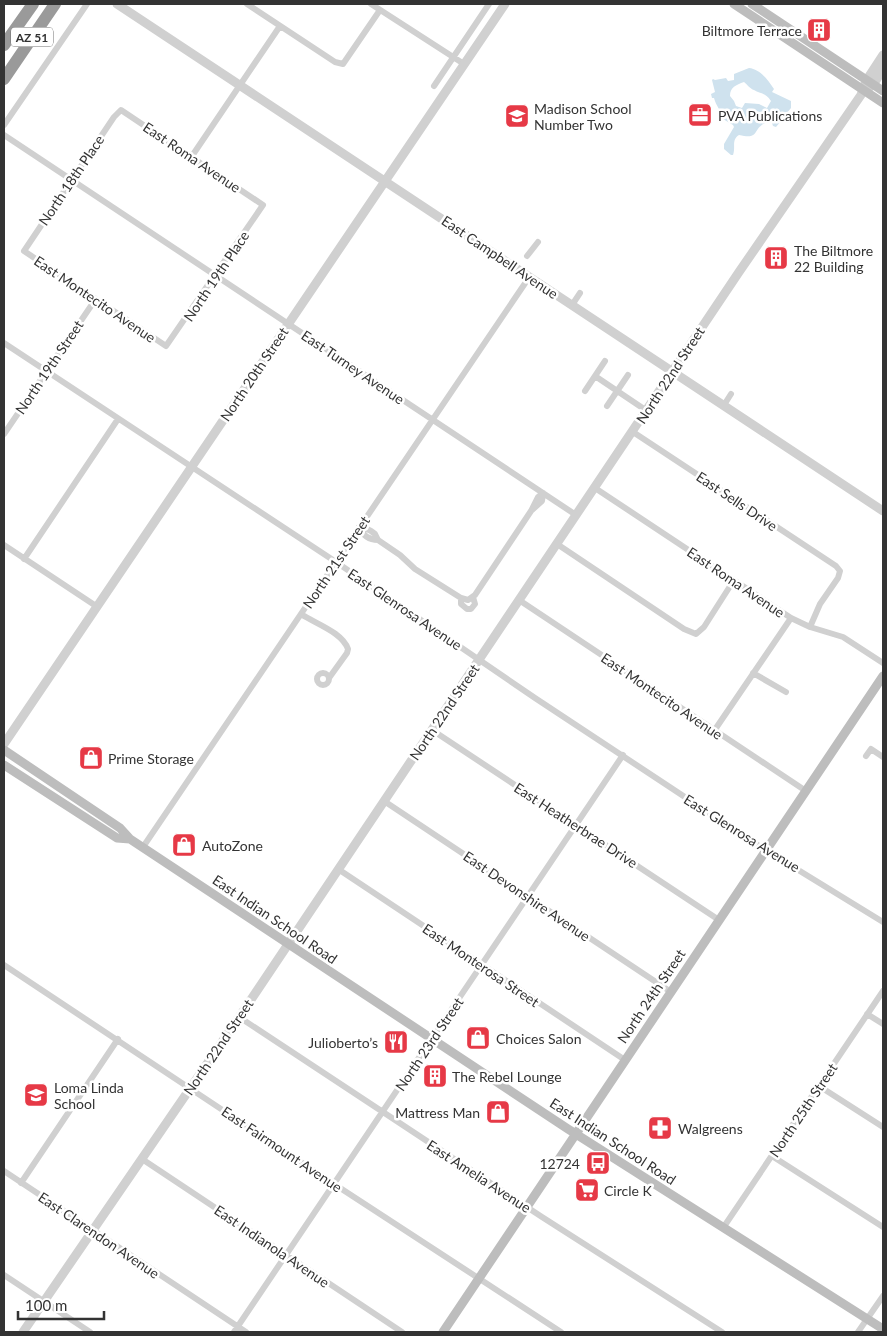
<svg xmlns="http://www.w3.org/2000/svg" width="887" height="1336" font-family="Lato,sans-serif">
  <rect width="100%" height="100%" fill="#fff"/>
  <path fill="#cfe2ee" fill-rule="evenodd" d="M749,68C760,69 768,80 774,89L772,92L791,101V108L786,114L781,112L778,120L781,121L776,127L773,126L772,123L767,122C751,129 761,140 739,135C731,140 736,147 733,155H731L724,149V144L734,127L733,125L723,119C721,110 716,106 714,98H712L711,94L715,92L712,80L713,79L715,80L726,78L728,81L734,80V74ZM744,82C747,84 750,89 754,90C761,94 766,93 771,101L767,108L759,104L745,103L742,108L736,106L734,101L730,96C730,87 736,85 744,82Z"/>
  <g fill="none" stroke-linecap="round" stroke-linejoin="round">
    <path stroke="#d0d0d0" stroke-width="6" d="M247,4L335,62L343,64L380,10
      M371,4L464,64
      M434,86L489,4
      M121,110L263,205L166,346L24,251L114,117Z
      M4,125L87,4
      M4,135L576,515
      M192,156L280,26
      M527,256L538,242
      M572,305L580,293
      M4,343L336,562L535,698L756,844L883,922
      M595,376L647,411
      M585,391L605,361
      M724,405L731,394
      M607,406L628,375
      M633,432L836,566L840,571L838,578L820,604L810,627
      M4,434L95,300
      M595,488L791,618L810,627L843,637L883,663
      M532,510L542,501L543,493
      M359,527L367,529L371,531L375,534L378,540L400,555L415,569L461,598L468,600L475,595L531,511L538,497L543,493
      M359,527C363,536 369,540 378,540
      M557,544L684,629L696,634L704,627L734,580
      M4,545L96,606
      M24,559L118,419
      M461,598V604L467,609H471L475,604L473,597
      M519,600L806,791
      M301,614C316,624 342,632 348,649L347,653L329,678
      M317 679a6 6 0 1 1 12 0a6 6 0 1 1-12 0Z
      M753,673L786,692
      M432,730L719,920
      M714,731L791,618
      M866,756L871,749L883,757
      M384,801L671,992
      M143,847L530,276
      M338,869L625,1060
      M4,965L334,1184L561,1332
      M867,1014L883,1024
      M239,1017L542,1217L722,1332
      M819,1086L883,1127
      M772,1156L883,1227
      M142,1159L402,1332
      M4,1171L246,1332
      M21,1183L118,1039
      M723,1228L883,991
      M4,1275L90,1332
      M234,1332L623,755
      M858,1332L883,1296"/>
    <path stroke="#d0d0d0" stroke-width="9" d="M117,4L883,511
      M867,89L873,85L883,69
      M4,744L505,4
      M23,1332L246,1007L739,272L861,95L866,81L883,55"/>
    <path stroke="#bdbdbd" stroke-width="9" d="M734,4L883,103
      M752,4L883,91
      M4,750L120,828L130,839L568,1129L883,1329
      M4,765L117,838L130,839
      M443,1332L883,676"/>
    <path stroke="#9a9a9a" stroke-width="12" d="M4,45L33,4
      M4,79L55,4"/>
  </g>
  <defs>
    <symbol id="building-square" viewBox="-11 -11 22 22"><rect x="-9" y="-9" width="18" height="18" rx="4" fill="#e63946" stroke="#fff"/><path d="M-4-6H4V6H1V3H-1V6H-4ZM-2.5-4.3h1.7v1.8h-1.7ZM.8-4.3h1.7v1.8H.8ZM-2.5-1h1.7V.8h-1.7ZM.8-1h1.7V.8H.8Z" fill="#fff"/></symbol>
    <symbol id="office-square" viewBox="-11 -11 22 22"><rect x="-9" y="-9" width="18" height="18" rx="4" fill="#e63946" stroke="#fff"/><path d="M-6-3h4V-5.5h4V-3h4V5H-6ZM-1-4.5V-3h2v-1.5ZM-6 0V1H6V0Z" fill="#fff"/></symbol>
    <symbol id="school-square" viewBox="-11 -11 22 22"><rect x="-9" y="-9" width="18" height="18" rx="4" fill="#e63946" stroke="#fff"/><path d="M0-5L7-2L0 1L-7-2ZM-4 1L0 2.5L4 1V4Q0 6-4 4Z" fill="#fff"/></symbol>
    <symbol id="shop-square" viewBox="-11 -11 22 22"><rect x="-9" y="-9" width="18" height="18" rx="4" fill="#e63946" stroke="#fff"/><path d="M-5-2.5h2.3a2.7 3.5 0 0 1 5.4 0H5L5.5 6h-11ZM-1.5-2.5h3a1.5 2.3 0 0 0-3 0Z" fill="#fff"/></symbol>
    <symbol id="restaurant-square" viewBox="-11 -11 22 22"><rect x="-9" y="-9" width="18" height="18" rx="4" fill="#e63946" stroke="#fff"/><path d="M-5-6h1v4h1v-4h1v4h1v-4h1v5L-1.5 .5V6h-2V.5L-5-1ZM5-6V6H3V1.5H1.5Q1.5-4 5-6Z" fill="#fff"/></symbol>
    <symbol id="pharmacy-square" viewBox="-11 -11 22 22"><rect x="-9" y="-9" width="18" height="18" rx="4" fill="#e63946" stroke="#fff"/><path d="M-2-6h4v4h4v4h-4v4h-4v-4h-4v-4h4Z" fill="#fff"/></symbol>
    <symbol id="bus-square" viewBox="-11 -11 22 22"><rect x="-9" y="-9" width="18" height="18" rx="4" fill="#e63946" stroke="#fff"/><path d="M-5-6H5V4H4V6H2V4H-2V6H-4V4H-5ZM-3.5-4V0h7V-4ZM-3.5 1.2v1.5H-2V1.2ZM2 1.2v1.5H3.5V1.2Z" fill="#fff"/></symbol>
    <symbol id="supermarket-square" viewBox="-11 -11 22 22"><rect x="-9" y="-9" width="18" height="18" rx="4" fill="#e63946" stroke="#fff"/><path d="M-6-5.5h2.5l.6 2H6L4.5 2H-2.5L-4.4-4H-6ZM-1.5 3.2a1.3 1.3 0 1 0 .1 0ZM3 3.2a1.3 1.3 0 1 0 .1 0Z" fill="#fff"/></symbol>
  </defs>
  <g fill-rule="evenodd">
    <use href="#building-square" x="805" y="16" width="28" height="28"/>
    <use href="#office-square" x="686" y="101" width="28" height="28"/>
    <use href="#school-square" x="503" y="102" width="28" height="28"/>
    <use href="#building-square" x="762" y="244" width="28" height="28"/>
    <use href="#shop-square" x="77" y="744" width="28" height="28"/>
    <use href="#shop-square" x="170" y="831" width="28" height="28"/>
    <use href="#shop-square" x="464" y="1024" width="28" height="28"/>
    <use href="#restaurant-square" x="382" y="1028" width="28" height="28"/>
    <use href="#building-square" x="421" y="1062" width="28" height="28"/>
    <use href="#school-square" x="22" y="1081" width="28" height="28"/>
    <use href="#shop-square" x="484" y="1098" width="28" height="28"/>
    <use href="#pharmacy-square" x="646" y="1114" width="28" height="28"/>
    <use href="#bus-square" x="584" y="1149" width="28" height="28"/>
    <use href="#supermarket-square" x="573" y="1176" width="28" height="28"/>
  </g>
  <g text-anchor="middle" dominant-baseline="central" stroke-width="5" stroke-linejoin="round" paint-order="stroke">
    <rect fill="#fff" stroke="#707070" stroke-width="1" x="11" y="27.5" width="42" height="19" rx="4"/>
    <g font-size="12" font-weight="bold" fill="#333">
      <text x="32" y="37">AZ 51</text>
    </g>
    <g font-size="14" fill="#333" stroke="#fff" text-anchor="start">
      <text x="802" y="30" text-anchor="end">Biltmore Terrace</text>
      <text x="534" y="108">Madison School<tspan x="534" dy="16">Number Two</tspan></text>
      <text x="718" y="115">PVA Publications</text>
      <text x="794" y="250">The Biltmore<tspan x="794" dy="16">22 Building</tspan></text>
      <text x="108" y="758">Prime Storage</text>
      <text x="202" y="845">AutoZone</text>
      <text x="496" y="1038">Choices Salon</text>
      <text x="378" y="1042" text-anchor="end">Julioberto’s</text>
      <text x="452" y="1076">The Rebel Lounge</text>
      <text x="54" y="1087">Loma Linda<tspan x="54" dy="16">School</tspan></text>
      <text x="480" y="1112" text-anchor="end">Mattress Man</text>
      <text x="678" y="1128">Walgreens</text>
      <text x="580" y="1163" text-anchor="end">12724</text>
      <text x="604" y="1190">Circle K</text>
    </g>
    <g font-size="14" fill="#333" stroke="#fff">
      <text transform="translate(192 157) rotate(34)">East Roma Avenue</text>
      <text transform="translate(71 180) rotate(-56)">North 18th Place</text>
      <text transform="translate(500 257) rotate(34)">East Campbell Avenue</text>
      <text transform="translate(216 276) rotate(-56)">North 19th Place</text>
      <text transform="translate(95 299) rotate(34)">East Montecito Avenue</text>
      <text transform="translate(49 367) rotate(-56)">North 19th Street</text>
      <text transform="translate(353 367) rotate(34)">East Turney Avenue</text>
      <text transform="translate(254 374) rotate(-56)">North 20th Street</text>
      <text transform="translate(670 375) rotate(-57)">North 22nd Street</text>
      <text transform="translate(737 501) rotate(34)">East Sells Drive</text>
      <text transform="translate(336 562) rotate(-56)">North 21st Street</text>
      <text transform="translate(736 582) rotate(34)">East Roma Avenue</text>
      <text transform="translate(405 609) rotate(34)">East Glenrosa Avenue</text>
      <text transform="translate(662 696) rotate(34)">East Montecito Avenue</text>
      <text transform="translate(444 712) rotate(-56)">North 22nd Street</text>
      <text transform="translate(576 825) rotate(33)">East Heatherbrae Drive</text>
      <text transform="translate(742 833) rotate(32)">East Glenrosa Avenue</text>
      <text transform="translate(527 896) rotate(34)">East Devonshire Avenue</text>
      <text transform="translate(275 919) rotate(34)">East Indian School Road</text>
      <text transform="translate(481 965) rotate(34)">East Monterosa Street</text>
      <text transform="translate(651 996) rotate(-56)">North 24th Street</text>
      <text transform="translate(429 1044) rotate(-56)">North 23rd Street</text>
      <text transform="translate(218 1047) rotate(-56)">North 22nd Street</text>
      <text transform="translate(803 1110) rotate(-56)">North 25th Street</text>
      <text transform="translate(613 1141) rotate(33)">East Indian School Road</text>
      <text transform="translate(282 1149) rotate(34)">East Fairmount Avenue</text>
      <text transform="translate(479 1176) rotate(33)">East Amelia Avenue</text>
      <text transform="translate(99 1235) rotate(34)">East Clarendon Avenue</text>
      <text transform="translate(272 1246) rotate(34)">East Indianola Avenue</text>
    </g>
  </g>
  <rect width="887" height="1336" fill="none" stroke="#333333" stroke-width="10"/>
  <path d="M18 1311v8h86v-8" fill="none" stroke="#333333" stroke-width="2.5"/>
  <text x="25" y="1311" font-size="15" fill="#333333" stroke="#ffffff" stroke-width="4" paint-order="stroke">100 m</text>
</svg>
